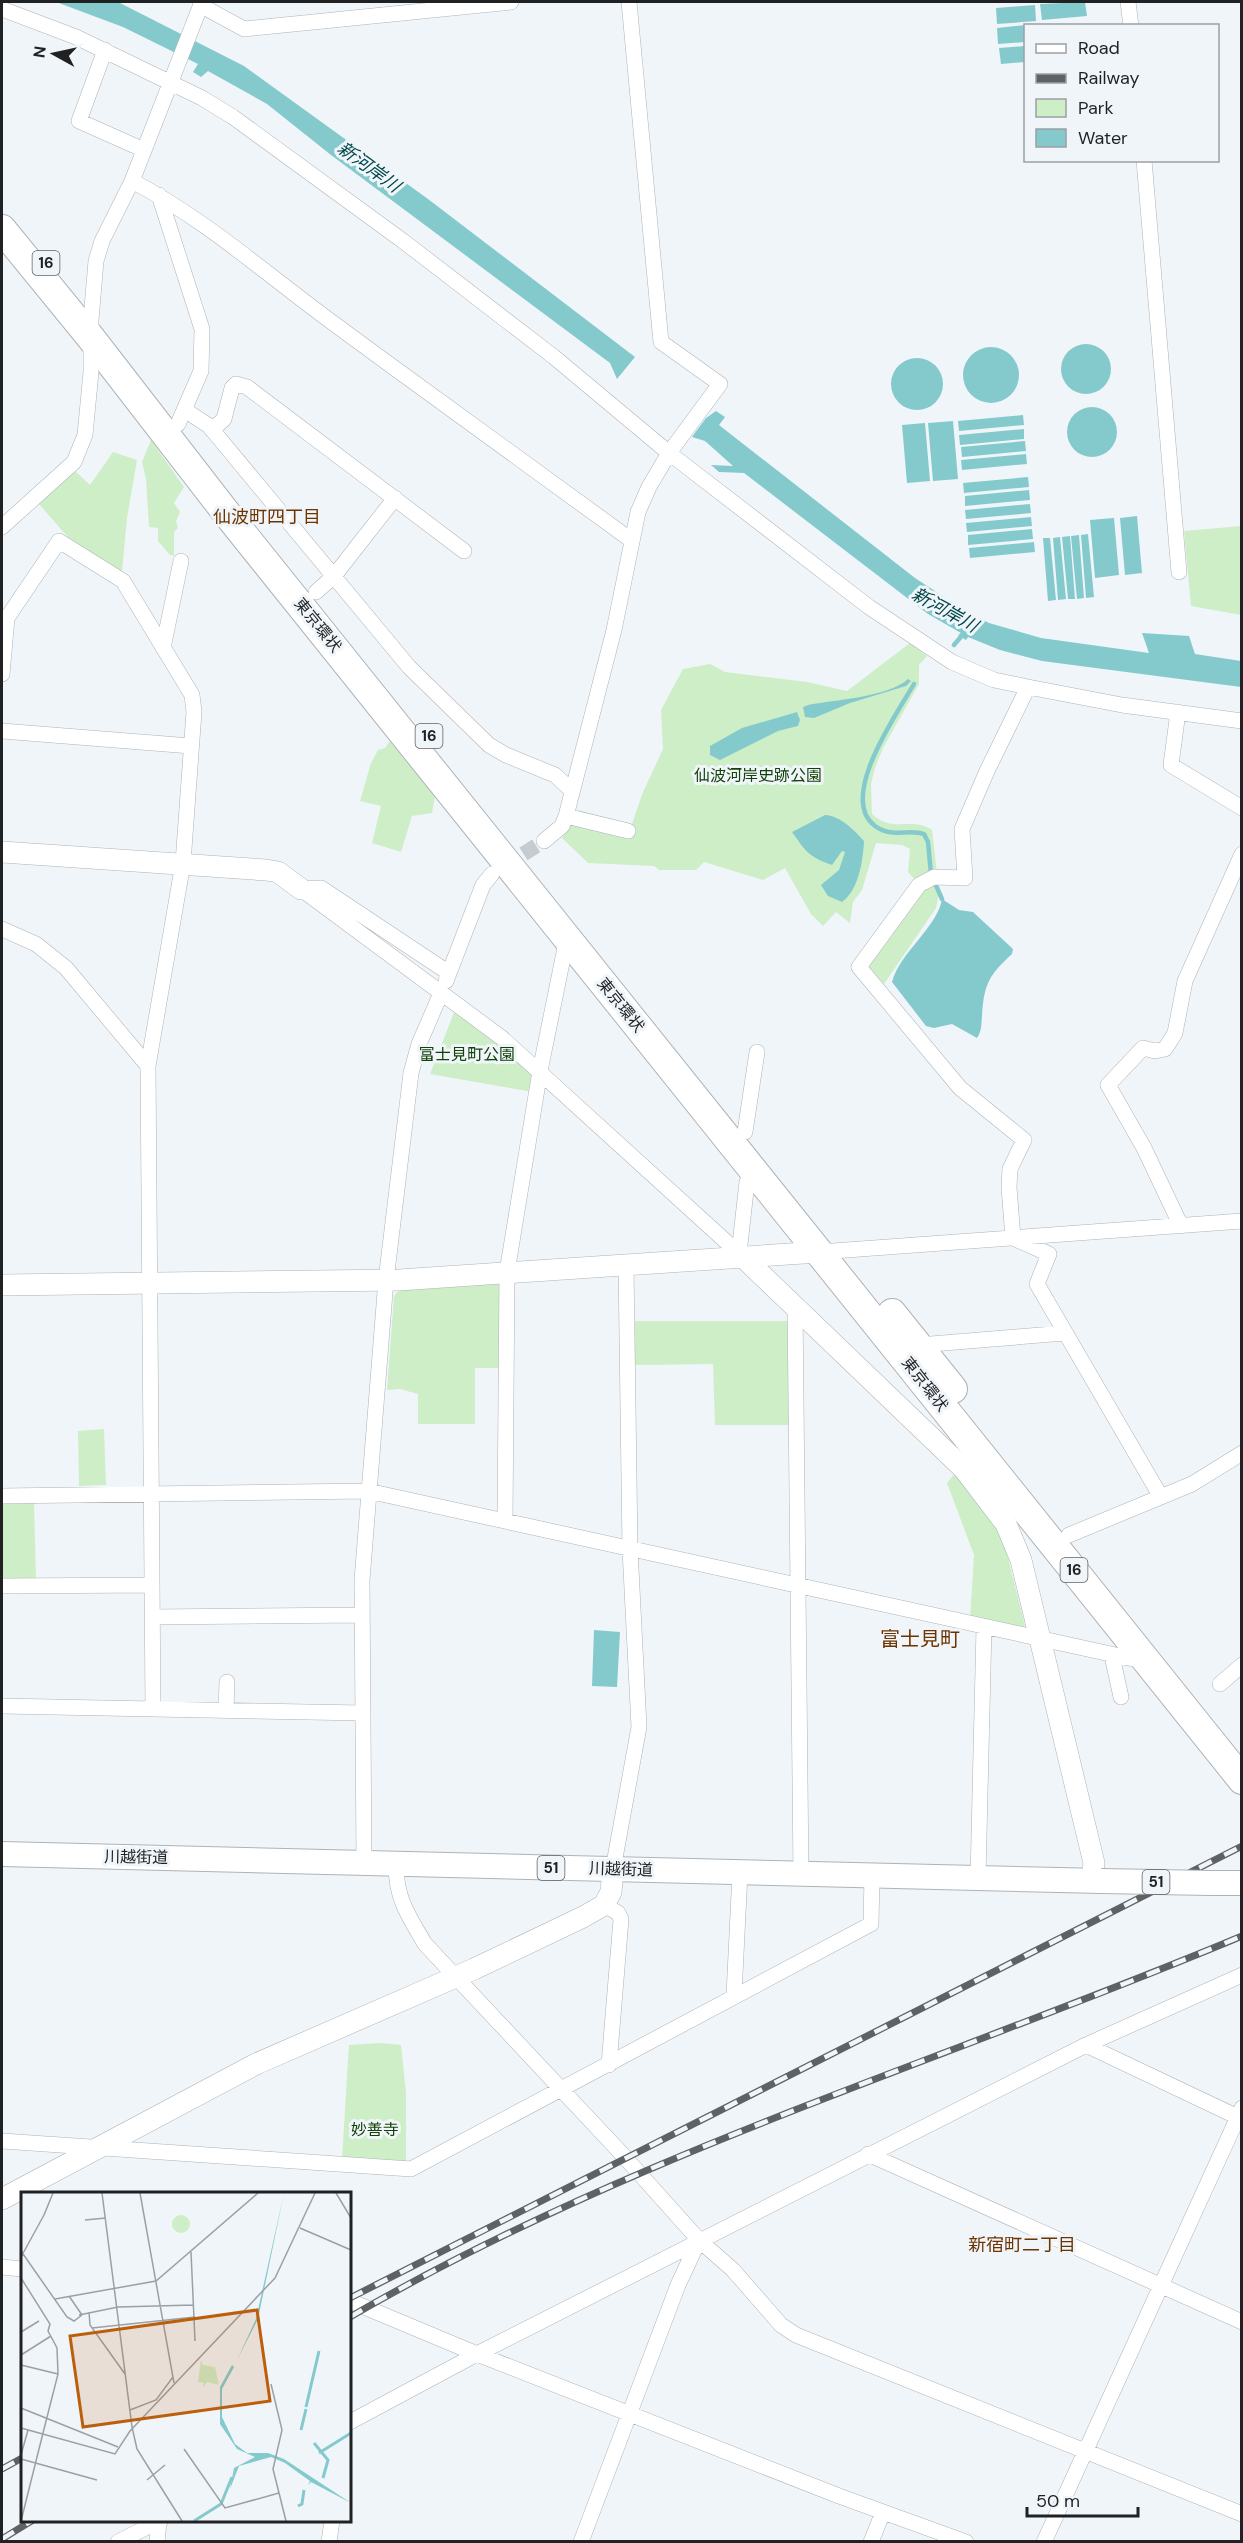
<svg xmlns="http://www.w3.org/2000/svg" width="1243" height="2543" font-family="'DM Sans','Noto Sans JP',sans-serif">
  <rect width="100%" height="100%" fill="#f0f5fa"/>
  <path fill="#ceeec7" d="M151,440L184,487L174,503L180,512L176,521L178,528L174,532V556L169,554L158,541V528L149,527L146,479L142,462Z
    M113,452L137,460L127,518L122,572L74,544L38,503L73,469L90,485Z
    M1241,526V615L1191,606L1184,531Z
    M910,643L927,656L919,665V684L883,748L875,768L871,784L872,814C894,834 911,816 932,830L937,873H925L916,881L908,872L910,849L902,845L876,843L862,890L853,902L850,923L836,912L823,926L811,914L785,868L763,880L704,862L696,870H659L654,866L588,863L562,838L569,826L574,809L632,824L643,792L663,749L661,710L683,669L710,664L725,672L807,682L847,691Z
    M390,741L435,796L432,813L412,816L401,852L372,843L381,806L360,801L371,763L378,750L385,748Z
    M933,885L939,894L936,908L884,984L869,966L920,892Z
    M455,1010L535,1075L533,1092L430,1074Z
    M501,1281L502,1368H475V1424H418V1394L400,1389L387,1390L394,1296L401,1288Z
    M635,1321H789L790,1425H715L713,1364L634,1365Z
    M104,1429L106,1485L79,1486L78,1431Z
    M956,1472L1001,1529L1025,1626L1020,1630L970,1619L974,1555L947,1483Z
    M34,1500L36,1581L2,1582V1501Z
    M382,2043L401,2045L406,2093V2164L342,2159L349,2045Z"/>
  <path fill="#84cacd" d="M56,2H118L244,66L428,199L635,357L617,379L610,363L331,155L267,104L208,71L201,77L193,72L198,64L123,27Z
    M1085,2L1087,16L1042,20L1040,4Z
    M1035,5L1036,21L997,24L996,8Z
    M1036,24L1026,26L1025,42L998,44L997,28Z
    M1025,46V62L1001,64L999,48Z
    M1061 369a25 25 0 1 1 50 0a25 25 0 1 1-50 0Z
    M963 375a28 28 0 1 1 56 0a28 28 0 1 1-56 0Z
    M891 384a26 26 0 1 1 52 0a26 26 0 1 1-52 0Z
    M1067 432a25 25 0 1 1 50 0a25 25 0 1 1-50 0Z
    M716,411L725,417L719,425L915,578L964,610L989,623L1041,638L1149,653L1142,633L1189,636L1195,654L1241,661V687L1042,661L1000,650L968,637L966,640L958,635L961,633L928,614L744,473L719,472L711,465L733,466L705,441L692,437L706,418Z
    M1023,415L1024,425L959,431L958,421Z
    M953,421L958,479L933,481L928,423Z
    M925,423L930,481L907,483L902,425Z
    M1024,429V439L960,445L959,435Z
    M1025,441L1026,451L962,457L961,447Z
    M1026,454L1027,464L962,470L961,460Z
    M1028,477L1029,487L964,493L963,483Z
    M1029,490L1030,500L965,506V496Z
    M1030,504L1031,513L966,519L965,510Z
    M1137,516L1142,573L1125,575L1120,518Z
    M1031,517L1032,526L967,532L966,523Z
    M1114,518L1119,575L1095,578L1090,520Z
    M1032,529L1033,539L968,545V535Z
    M1088,534L1094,597L1086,598L1081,535Z
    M1079,535L1084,598L1077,599L1071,536Z
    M1070,536L1075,599H1068L1062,537Z
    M1060,537L1066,599L1058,600L1053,538Z
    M1043,538H1050L1056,600L1048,601Z
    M1034,542L1035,552L970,558L969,548Z
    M908,679L911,681L906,686L850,703L814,718L805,717L803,707L808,705C833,700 889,697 908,679Z
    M797,712L800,720L798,726L778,731L720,760L710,755V746L742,728Z
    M825,815C841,816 854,830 864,841C863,860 859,890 842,902L828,896L821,885L839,870L845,852L842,851L832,865C809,857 806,852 792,832Z
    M942,899L959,910L973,912L1013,949L1012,954C989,975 984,984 982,1016C981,1026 982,1030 977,1038L952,1024L934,1028L926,1026L892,982C900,952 937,928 942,899Z
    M594,1630L620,1632L617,1687L592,1686Z"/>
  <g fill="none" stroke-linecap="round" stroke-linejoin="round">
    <path stroke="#84cacd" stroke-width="4.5" d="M954,645L964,633
      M914,684C898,712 837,798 875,826C893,839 907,828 924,834L928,842L931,874L942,899"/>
    <path stroke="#c6cbcf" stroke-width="15" stroke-dasharray="15 8" stroke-linecap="butt" d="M504,866L544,841"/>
    <defs>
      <path id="street" d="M1128,2L1131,26
        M200,5L244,29L511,2
        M2,9L76,37L202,98L233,117L403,241L554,357L669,453L869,607L952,662L994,680L1028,687L1122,705L1242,721
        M105,50L79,121L144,150
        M1144,160L1179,572
        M132,181C205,219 266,274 333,323C432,396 532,468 631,540
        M159,195L202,329L201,371L178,424
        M185,410L209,426L409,667L489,745L506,755L555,775L571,790
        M212,430L224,419L232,388L236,384L247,387L464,551
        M2,527L74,462L85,435L91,372V320L96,261L102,241L132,181L202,2
        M316,592L334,576L395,498
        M163,648L181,561
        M2,674L7,618L59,541L123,581L192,695L194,712L183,863L148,1066L153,1709
        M1028,687L987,771L962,829L965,878L934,877L919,885L859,967L960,1088L1024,1140L1010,1169L1009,1187L1013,1238L1049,1254L1037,1284L1161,1497
        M1178,712L1171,765L1242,808
        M2,731L191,746
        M566,816L628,831
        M544,841L562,826L566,816L614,630L638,512L649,487L669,453L720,384L661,342L629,2
        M301,889L502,1038L743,1257
        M301,889L321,888L449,973
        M2,929L36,944L66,968L148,1066
        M446,981L483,885L492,874
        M745,1132L757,1052
        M1181,1226L1144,1148L1108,1085L1143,1048L1155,1051L1165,1049L1175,1033L1185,981L1242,854
        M819,1252L1242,1221
        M739,1253L747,1182L753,1170
        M795,1305L801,1874
        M919,1345L1065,1333
        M2,1496L368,1491L1147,1662
        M505,1520L507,1272L540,1071L567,938
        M1069,1535L1192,1484L1242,1453
        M2,1586L151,1585
        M152,1617L362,1615
        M1112,1656L1121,1697
        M1220,1684L1242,1665
        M2,1706L362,1713
        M226,1710L227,1682
        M364,1863L362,1580L386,1280L411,1073L419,1044L438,1000
        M396,1864C396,1899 408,1915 425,1944L621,2153L699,2240L733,2270L781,2325L796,2335L1242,2514
        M613,1869L639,1727L630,1549L626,1265
        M978,1878L984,1627
        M604,1905L618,1913L621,1919L609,2065
        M734,1995L740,1873
        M1086,2045L1242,2119
        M2,2141L411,2169L871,1924L872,1876
        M868,2154L1242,2322
        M2,2267L22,2269
        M350,2301L477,2354
        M350,2422L477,2354
        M118,2542L161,2520
        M157,2542L159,2522
        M329,2542L332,2520
        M581,2542L678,2285L699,2240
        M871,2542L883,2512
        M966,2542L839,2496L477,2354L1086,2045L1242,1975
        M1044,2542L1242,2108"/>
      <path id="secondary" d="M2,852L266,870L278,872L301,889
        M743,1257L964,1469L1006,1524L1021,1560L1094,1863L1092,1881
        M2,1285L399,1280L819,1252
        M2,2199L256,2064L474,1969L583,1917L604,1905L611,1892L613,1869"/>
      <path id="primary" d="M2,1854L1101,1881
        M1211,1883H1242"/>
      <path id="highway" d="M2,229L91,338L231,519L1242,1780
        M892,1313L953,1389"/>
    </defs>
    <use href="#street" stroke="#aeb3b7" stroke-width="16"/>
    <use href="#secondary" stroke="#aeb3b7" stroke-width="22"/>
    <use href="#primary" stroke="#aeb3b7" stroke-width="26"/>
    <use href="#highway" stroke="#aeb3b7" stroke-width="30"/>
    <use href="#street" stroke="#fff" stroke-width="15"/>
    <use href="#secondary" stroke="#fff" stroke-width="21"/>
    <use href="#primary" stroke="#fff" stroke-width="24"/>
    <use href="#highway" stroke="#fff" stroke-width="28"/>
    <defs>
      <path id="rail" d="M350,2298L1242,1846
        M350,2317C630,2154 944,2061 1242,1936
        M2,2469L22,2458
        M2,2539L33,2520"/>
    </defs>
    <use href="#rail" stroke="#5f6265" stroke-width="7"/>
    <use href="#rail" stroke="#f0f5fa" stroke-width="4.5" stroke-dasharray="14" stroke-linecap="butt"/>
    <defs>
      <path id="primary-bridge" d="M1101,1881L1211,1883"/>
    </defs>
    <use href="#primary-bridge" stroke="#aeb3b7" stroke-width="26" stroke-linecap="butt"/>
    <use href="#primary-bridge" stroke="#fff" stroke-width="24"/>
  </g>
  <g text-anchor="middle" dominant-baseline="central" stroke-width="6" stroke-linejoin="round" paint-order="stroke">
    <g fill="#f0f5fa" stroke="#5e6164" stroke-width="1.5">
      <rect x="32.5" y="251" width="27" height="24" rx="4.5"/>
      <rect x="415.5" y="724" width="27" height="24" rx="4.5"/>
      <rect x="1060.5" y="1558" width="27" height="24" rx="4.5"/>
      <rect x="537.5" y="1856" width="27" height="24" rx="4.5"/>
      <rect x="1142.5" y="1870" width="27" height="24" rx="4.5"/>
    </g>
    <g font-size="15" font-weight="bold" fill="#1f2123">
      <text x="46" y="263">16</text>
      <text x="429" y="736">16</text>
      <text x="1074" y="1570">16</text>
      <text x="551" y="1868">51</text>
      <text x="1156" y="1882">51</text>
    </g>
    <g font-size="16" fill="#1f2123" stroke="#f0f5fa">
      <text transform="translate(318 625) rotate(51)">東京環状</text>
      <text transform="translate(621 1005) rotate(51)">東京環状</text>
      <text transform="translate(925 1384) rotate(52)">東京環状</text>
      <text transform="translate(136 1857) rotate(1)">川越街道</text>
      <text transform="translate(621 1869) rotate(2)">川越街道</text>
    </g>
    <g font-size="16" fill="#134207" stroke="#f0f5fa">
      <text x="758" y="775">仙波河岸史跡公園</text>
      <text x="467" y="1054">富士見町公園</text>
      <text x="375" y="2129">妙善寺</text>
    </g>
    <g font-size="18" font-style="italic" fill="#03474a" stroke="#f0f5fa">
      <text transform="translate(369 167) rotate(36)">新河岸川</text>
      <text transform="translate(945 610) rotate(29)">新河岸川</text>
    </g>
    <g font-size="18" fill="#6e3400" stroke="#f0f5fa">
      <text x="267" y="517">仙波町四丁目</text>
      <text x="1022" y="2245">新宿町二丁目</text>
    </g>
    <g font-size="20" fill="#6e3400" stroke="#f0f5fa">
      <text x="920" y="1639">富士見町</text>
    </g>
  </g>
  <g transform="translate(21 2192)">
    <rect width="330" height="330" fill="#f0f5fa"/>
    <path d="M151 32a9 9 0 1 1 18 0a9 9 0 1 1-18 0ZM180,168L182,173L194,175L198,193L186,190L182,196L183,191L177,190Z" fill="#ceeec7"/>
    <path d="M263,1L237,127L216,168L235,127ZM211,173L213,175L201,197V225L214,252L226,261H247L263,267L330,311L290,290L287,293L289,289L264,271L250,265L218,274L209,297L213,276L234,265L216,257L199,232V195Z" fill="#84cacd"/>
    <path fill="none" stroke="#84cacd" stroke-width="3" d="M285,215L298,159M280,238L285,217M293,251L307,268L302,286M298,261L330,241M277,314L281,312L283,298M173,329L200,312L211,285"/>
    <path fill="none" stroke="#9ca0a4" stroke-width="1.5" d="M81,1L111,235M119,1L153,191M315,1L330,26M23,23L32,1M64,28L85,26M279,36L330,58M0,59L46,125L53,129L61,123M170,60L174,149M0,65L23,23M0,86L29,132L27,139L36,156L37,182L22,241M48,104L61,123M34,107L135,89L237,1M68,120L69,133L104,182M58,123L97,115L173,113M71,136L174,125M0,140L18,129M0,163L30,144M0,173L37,182M250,192L261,238L252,277L265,329M0,216L97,255M109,218L135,208L152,185M111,235L116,257L161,329M0,236L94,262L109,239L254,86L294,1M163,257L204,316L258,301M0,263L7,238M0,267L76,288M126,288L144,273M0,329L22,241"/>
    <path fill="#bc5f0c" fill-opacity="0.15" stroke="#bc5f0c" stroke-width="3" d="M236,118L249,209L62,235L49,144Z"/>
    <rect width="330" height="330" fill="none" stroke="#1f2123" stroke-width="3"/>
  </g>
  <rect width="1243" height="2543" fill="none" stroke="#1f2123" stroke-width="6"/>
  <rect x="1024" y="24" width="195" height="138" fill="#f0f5fa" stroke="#9ca0a4" stroke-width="1.5"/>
  <rect x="1036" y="44" width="30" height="9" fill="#ffffff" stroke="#9ca0a4" stroke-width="1.5"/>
  <text x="1078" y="54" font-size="18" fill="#1f2123">Road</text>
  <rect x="1036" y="74" width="30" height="9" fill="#5f6265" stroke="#9ca0a4" stroke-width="1.5"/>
  <text x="1078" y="84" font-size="18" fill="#1f2123">Railway</text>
  <rect x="1036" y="99" width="30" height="18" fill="#ceeec7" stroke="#9ca0a4" stroke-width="1.5"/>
  <text x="1078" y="114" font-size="18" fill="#1f2123">Park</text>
  <rect x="1036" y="129" width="30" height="18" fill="#84cacd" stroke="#9ca0a4" stroke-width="1.5"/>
  <text x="1078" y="144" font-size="18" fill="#1f2123">Water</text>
  <g transform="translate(54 54) rotate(278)" stroke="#f0f5fa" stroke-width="4.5" paint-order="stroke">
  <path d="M0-4.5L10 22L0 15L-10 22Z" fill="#1f2123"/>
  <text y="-9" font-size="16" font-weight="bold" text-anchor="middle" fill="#1f2123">N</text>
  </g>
  <path d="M1027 2507v9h111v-9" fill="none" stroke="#1f2123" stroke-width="3"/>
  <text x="1036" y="2507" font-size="18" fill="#1f2123" stroke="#f0f5fa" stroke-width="4.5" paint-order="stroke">50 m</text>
</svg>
